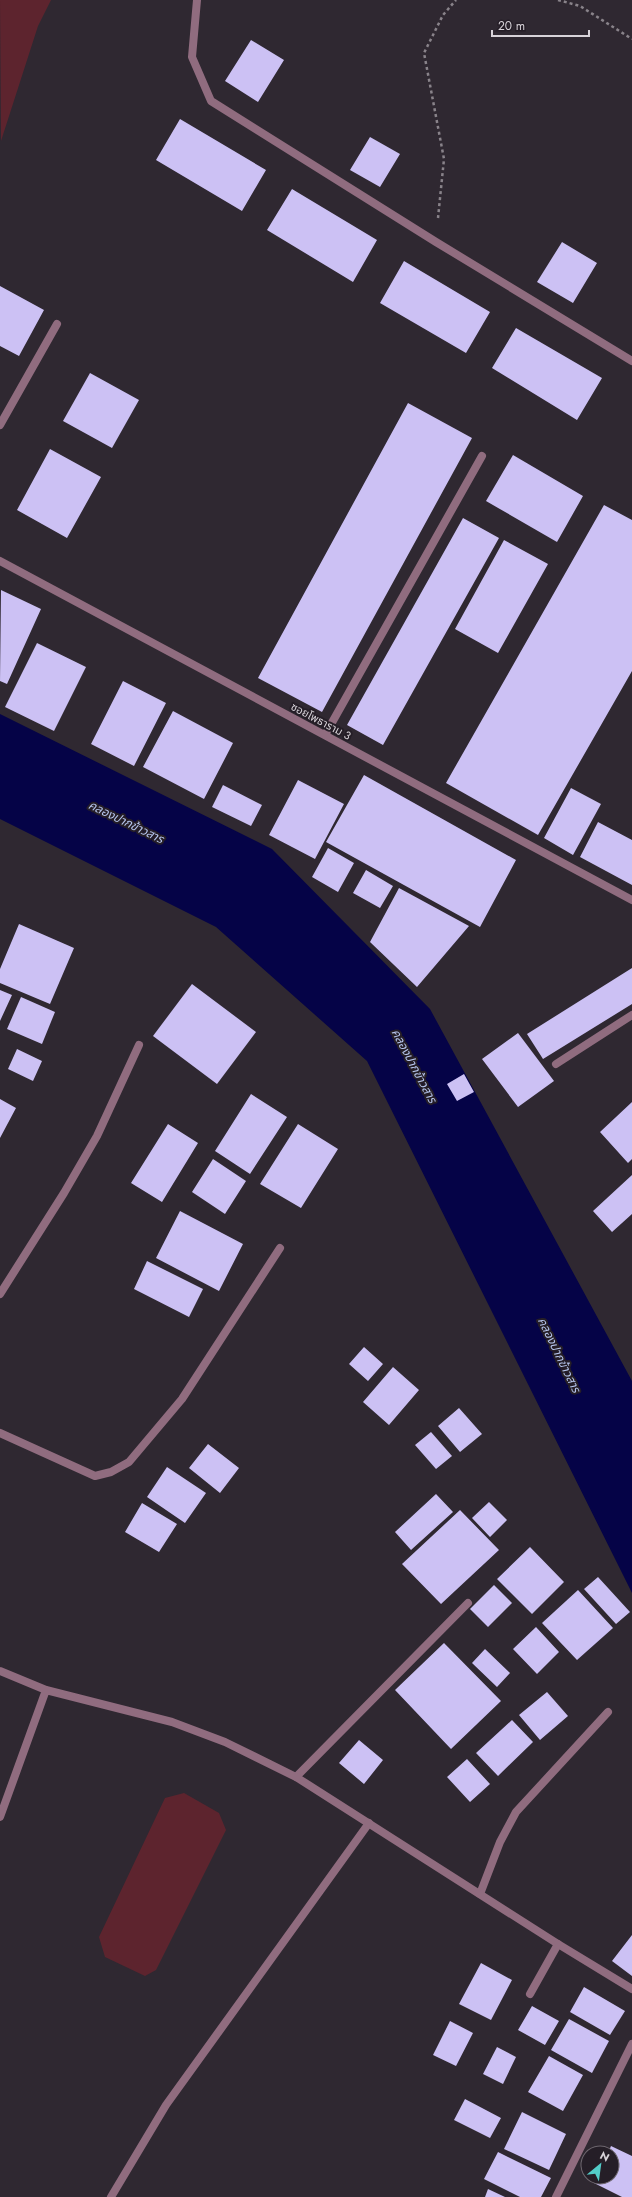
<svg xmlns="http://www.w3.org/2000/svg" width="632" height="2197" font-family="Jost,'Noto Sans Thai',sans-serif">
  <rect width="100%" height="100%" fill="#2f2831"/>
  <path fill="#5d242e" d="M0,0H51L38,26L1,141Z
    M184,1793L219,1813L226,1830L156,1970L145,1976L105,1957L99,1937L165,1798Z"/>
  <path fill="#050347" d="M0,714L272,849L430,1009L632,1381V1593L367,1061L216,927L0,819Z"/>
  <path fill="#ccc1f4" d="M251,40L284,60L258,102L225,81Z
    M180,119L266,170L242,211L156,160Z
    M370,137L400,154L380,187L350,170Z
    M292,189L377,240L353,282L267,230Z
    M562,242L597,263L573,303L537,282Z
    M404,261L490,312L466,353L380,303Z
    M0,286L44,310L19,356L0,346Z
    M516,328L602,378L577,420L492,368Z
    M90,373L139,400L112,448L63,421Z
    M408,403L472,438L322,712L258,678Z
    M50,449L101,477L67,538L17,510Z
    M513,455L583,496L557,542L486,501Z
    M604,505L632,520V671L538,835L446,783Z
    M463,518L499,538L383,745L347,725Z
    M504,540L548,564L498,653L455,629Z
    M1,590L41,609L7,684L0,681Z
    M37,643L86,667L54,731L5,707Z
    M123,681L166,703L134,766L91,744Z
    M173,711L233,743L204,799L143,767Z
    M364,775L516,860L480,927L326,842Z
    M298,780L344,804L315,859L269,835Z
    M223,785L262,805L251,826L212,807Z
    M571,788L601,804L573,855L544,838Z
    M598,822L632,840V885L580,857Z
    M328,848L354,863L338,892L312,877Z
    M366,870L393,886L380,908L353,893Z
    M399,888L469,926L417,987L370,942Z
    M19,924L74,948L50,1004L0,983V969Z
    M632,968V1004L543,1059L527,1034Z
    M192,984L256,1032L217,1084L153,1036Z
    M0,990L12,995L0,1021Z
    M21,997L55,1012L42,1044L7,1029Z
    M518,1033L554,1081L518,1107L482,1059Z
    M17,1049L42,1061L33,1081L8,1069Z
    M464,1074L474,1092L457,1101L447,1084Z
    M251,1094L287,1117L250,1174L215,1151Z
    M0,1099L16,1108L0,1138Z
    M632,1102V1159L628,1163L600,1132Z
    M168,1124L198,1143L162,1202L131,1183Z
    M298,1124L338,1149L301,1208L260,1184Z
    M213,1159L246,1181L225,1214L192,1192Z
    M632,1175V1214L612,1232L593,1211Z
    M180,1211L243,1244L219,1291L156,1258Z
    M147,1261L203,1289L189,1317L134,1289Z
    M364,1347L383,1364L368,1381L349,1364Z
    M393,1367L419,1390L389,1425L363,1402Z
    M459,1408L482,1434L460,1452L438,1426Z
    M431,1432L452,1456L436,1469L415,1445Z
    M208,1444L239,1468L220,1493L189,1468Z
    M167,1467L206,1493L185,1523L147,1497Z
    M436,1494L453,1512L411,1550L395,1532Z
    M489,1502L507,1520L490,1537L472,1518Z
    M142,1503L177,1524L159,1552L125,1532Z
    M460,1510L499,1550L441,1604L402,1564Z
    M530,1547L564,1582L532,1614L497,1579Z
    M598,1577L630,1612L616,1624L584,1589Z
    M494,1585L512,1603L488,1627L470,1609Z
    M578,1590L613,1628L577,1660L542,1623Z
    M536,1627L559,1652L537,1674L513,1649Z
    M444,1643L501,1701L451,1749L395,1690Z
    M485,1649L510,1673L497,1687L472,1663Z
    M547,1692L568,1716L540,1740L519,1715Z
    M512,1720L533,1742L498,1776L476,1753Z
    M359,1740L383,1760L364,1784L339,1763Z
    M467,1759L490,1784L470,1802L447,1777Z
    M632,1935V1976L612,1961Z
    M481,1963L512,1980L491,2020L459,2004Z
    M584,1987L625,2011L610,2035L570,2012Z
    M532,2006L559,2021L545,2045L518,2030Z
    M569,2019L609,2041L592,2073L551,2050Z
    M450,2021L473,2033L456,2066L433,2055Z
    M497,2047L516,2057L503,2084L483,2074Z
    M549,2056L583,2075L563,2111L528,2092Z
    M465,2099L501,2118L490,2138L454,2120Z
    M522,2112L566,2134L549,2170L504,2149Z
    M611,2146L632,2156V2197H622L594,2183L597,2177H612V2153H608Z
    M498,2152L551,2178L541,2197H520L484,2179Z
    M488,2189L505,2197H485Z"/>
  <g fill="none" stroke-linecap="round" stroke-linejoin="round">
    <path stroke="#89838a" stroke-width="2.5" stroke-dasharray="3 3" stroke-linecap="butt" d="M558,0L580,6L632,39
      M438,218L444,159L424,53L443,15L456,0"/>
    <path stroke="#906c7f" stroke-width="8" d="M197,0L192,57L211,101L436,242L632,361
      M556,1064L632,1015
      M0,1433L95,1476L111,1472L129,1462L182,1399L280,1248
      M296,1777L468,1603
      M480,1894L500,1842L516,1812L608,1712
      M530,1994L558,1944
      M111,2197L166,2105L369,1823"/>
    <path stroke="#906c7f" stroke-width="8" d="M0,425L57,324
      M0,561L632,900
      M325,735L482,456
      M0,1294L64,1193L97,1136L139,1045
      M0,1671L46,1690L172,1722L225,1742L296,1777L558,1944L632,1989
      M0,1817L46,1690
      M556,2197L632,2044"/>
  </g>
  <g text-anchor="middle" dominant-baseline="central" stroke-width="4" stroke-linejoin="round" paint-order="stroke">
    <g font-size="11" fill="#d8d3d9" stroke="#251e27">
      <text transform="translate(321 721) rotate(28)">ซอยโพธาราม 3</text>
    </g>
    <g font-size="12" font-style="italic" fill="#b6c5ed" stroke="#251e27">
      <text transform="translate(126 822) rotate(26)">คลองปากข้าวสาร</text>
      <text transform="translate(414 1066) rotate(62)">คลองปากข้าวสาร</text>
      <text transform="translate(559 1355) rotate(64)">คลองปากข้าวสาร</text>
    </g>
  </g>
  <g transform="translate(600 2165) rotate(29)"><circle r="19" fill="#251e27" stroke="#6d666e"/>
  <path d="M0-3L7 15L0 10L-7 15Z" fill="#53cdc9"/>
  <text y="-6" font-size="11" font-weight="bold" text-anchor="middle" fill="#d8d3d9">N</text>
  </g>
  <path d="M492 30v6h97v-6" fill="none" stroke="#d8d3d9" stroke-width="2"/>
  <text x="498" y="30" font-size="12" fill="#d8d3d9" stroke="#251e27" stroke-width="3" paint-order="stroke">20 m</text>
</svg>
